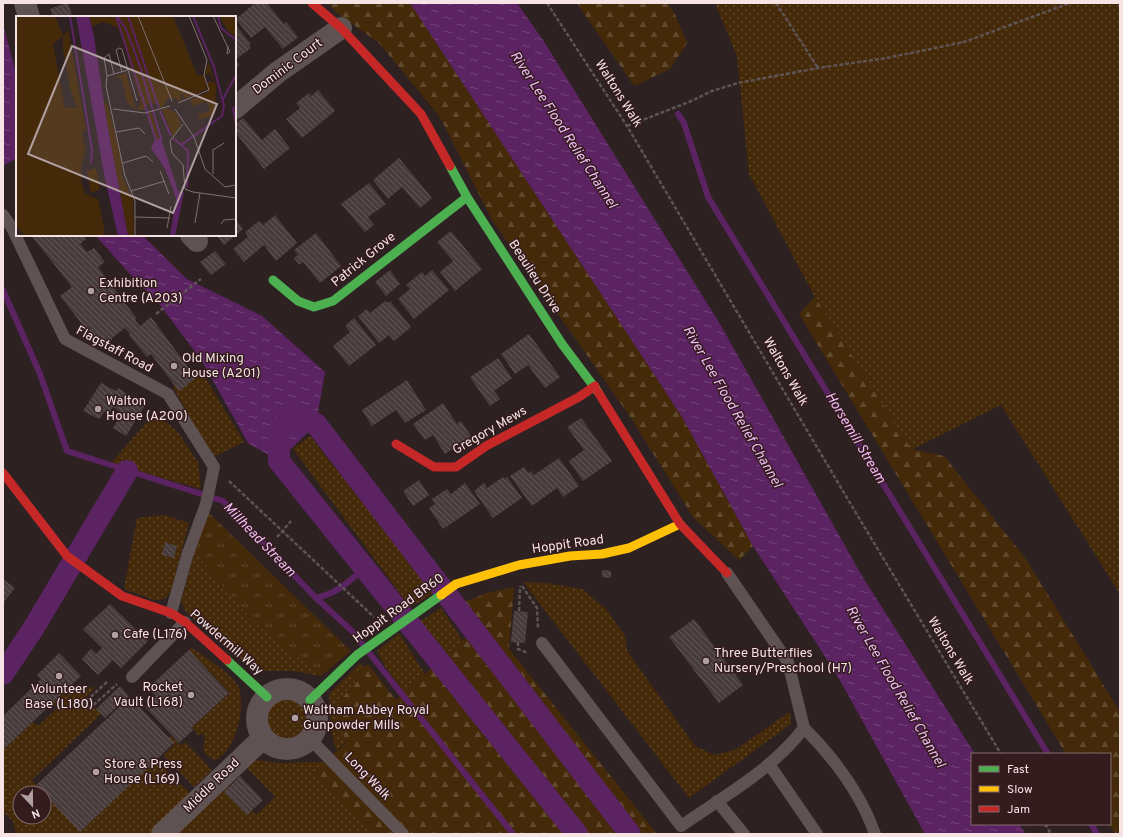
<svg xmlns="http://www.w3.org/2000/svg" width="1123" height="837" font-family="Overpass,sans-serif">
  <defs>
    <pattern id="grass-dots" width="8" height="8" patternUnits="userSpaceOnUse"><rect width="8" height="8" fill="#452a0a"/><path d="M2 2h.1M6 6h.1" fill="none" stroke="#60492e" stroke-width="1.8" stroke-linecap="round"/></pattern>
    <pattern id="forest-firs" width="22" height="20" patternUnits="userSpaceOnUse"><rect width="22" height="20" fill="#452a0a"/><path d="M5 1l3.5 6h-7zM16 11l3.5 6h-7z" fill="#60492e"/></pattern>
    <pattern id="park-tufts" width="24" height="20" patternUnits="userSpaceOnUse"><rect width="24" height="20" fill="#452a0a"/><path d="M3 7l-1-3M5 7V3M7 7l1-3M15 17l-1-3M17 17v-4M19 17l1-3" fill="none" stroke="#60492e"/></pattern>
    <pattern id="water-ripples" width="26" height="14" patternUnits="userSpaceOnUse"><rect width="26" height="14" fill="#5c2362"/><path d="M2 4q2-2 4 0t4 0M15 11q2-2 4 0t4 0" fill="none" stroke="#744378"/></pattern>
    <pattern id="building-back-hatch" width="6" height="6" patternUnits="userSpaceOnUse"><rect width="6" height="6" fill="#483d3c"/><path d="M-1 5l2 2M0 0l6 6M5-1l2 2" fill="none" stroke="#635958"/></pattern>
  </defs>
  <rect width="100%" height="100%" fill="#2e2122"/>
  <path fill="url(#grass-dots)" d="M715,3H1120V594L1001,405L911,450L815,297L749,174L737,56Z
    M200,369L244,442L215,456L198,432L173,387Z
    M155,413L178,432L198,462L201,489L111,463Z
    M310,436L434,593L410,607L293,449Z
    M206,510L321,676L292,671H265L249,666L186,612L181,602Z
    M164,515L189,523L171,591L165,599L154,600L124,589L137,518Z
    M523,582L546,583L582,589L606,609L625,636L627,651L695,746L714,755L735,750L790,712L791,724L689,798Z
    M441,608L484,673L471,696L419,622Z
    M399,633L455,722L457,760L386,668L377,651Z
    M191,648C202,654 231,674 237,684C248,702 236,753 215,760C203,755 202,749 205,737L202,734L198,735L192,727L230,693L189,650Z
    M360,663L363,667L348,740L336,750L331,730L329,694Z
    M79,685L85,691L91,686L94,689L81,702L89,711L94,707L101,714L32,780L44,793H20V817H44V793L156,760L190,793L149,834H16L13,821L3,812V750L33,722L38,726L57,708L53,703L64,693L67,696Z
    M260 719a26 26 0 1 1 52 0a26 26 0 1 1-52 0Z
    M171,736L181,746L185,742L212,770L194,787L163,755L175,744L169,738Z
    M252,760C261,760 271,763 280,763C296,763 311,761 327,763L396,834H170L226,784L256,815L275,797L242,763Z"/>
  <path fill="url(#forest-firs)" d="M327,3H410L682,417L753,546L739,560L693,517L631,418L492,220L440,117L379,43L337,13Z
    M577,3H667L674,12L687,43L670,69L634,86Z
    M815,297L911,449L944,456L1026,559L1120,712V834H1115L1109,824H1110V754H1066L799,314Z
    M514,587L509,649L657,834H371L311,774L348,741L337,728L342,698L358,681L353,674L368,664L396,700L478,627L460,604L486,593Z"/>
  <path fill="url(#park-tufts)" d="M206,510L351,651L321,676L251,620L195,553Z"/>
  <path fill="url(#water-ripples)" d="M410,3H517L543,40L720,324L862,576L975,754H972V824H1019L1026,834H925L837,675L753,546L682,417Z
    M3,23L17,78V158L3,166Z
    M95,235H142L187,279L262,316L325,372L316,424L279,461L248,443L202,361L154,297L137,282Z"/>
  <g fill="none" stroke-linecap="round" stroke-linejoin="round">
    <path stroke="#5c2362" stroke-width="6" d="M678,114L684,123L708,197L1048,754
      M3,290L40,374L67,451L223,501L316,598L351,630L513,834
      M316,598C339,592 347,583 365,568
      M1091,824L1097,834"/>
    <path stroke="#5c2362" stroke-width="22" d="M287,415L316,424L630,834
      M279,431V461L577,834
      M3,674L33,629L127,471"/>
  </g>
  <path fill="url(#building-back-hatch)" d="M66,3H68L73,17H53L50,9Z
    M255,3H267L284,24L286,22L298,37L283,49L265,27L251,38L236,19Z
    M235,24L251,44L249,45L251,48L235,60L239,65L235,69Z
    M318,90L335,111L302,138L286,119L300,108L296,103L309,93L311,96Z
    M243,118L262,140L275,129L290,148L264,169L235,132V124Z
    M399,158L432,198L420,208L402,187L388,199L373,180Z
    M369,183L386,204L368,217L374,225L365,232L341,204Z
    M275,215L297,243L276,261L264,245L244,262L233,249L248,237L245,232L259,221L263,225Z
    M235,218L243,229L224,245L216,235H235Z
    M451,231L482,269L455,291L440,272L453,261L437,242Z
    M316,233L341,266L320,283L303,262L299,265L294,258L298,255L294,250Z
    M31,235H84L86,239L80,244L87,252L94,248L105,262L98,267L137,319L135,320L140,326L130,334L125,328L112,338L110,345L107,348L100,347L60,296L72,287Z
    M215,251L226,264L211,275L200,262Z
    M390,270L400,284L386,296L375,282Z
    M432,270L449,290L414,319L398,299L410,289L406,285L422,272L425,276Z
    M385,301L387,303L390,301L411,327L394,341L389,335L379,343L358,316L367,309L370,313Z
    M151,317L196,378L179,391L151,354L147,357L129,335Z
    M354,318L376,345L349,366L333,346L350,332L345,326Z
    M529,334L560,377L545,388L528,365L515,374L501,354Z
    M498,358L512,378L494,391L500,399L490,406L470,377Z
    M407,380L426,410L405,423L396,410L372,426L362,410Z
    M101,383L116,391L118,388L145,405L126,436L113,428L122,413L113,407L109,413L105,411L99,419L83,411Z
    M443,403L457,424L461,421L471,436L445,454L433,435L425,440L413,424Z
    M581,418L612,461L583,481L569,461L584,450L567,427Z
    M559,458L579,486L563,497L557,488L532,506L510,476L524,467L528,473L531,471L534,475Z
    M503,477L504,479L507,477L522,498L493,518L474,491L484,483L487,488Z
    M419,480L429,495L413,506L403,491Z
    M465,483L480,504L443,529L429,508L435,504L432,499L447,489L451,494Z
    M165,542L177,546L174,558L162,555Z
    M602,570L611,571V578L602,577Z
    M3,579L15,588L3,603Z
    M110,604L148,641L121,668L113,660L98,675L82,659L91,649L96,654L102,648L83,629Z
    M514,611L528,612L525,643L511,642Z
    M694,619L743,685L719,703L669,637Z
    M189,650L229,693L192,727L193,730L179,743L145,707L156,696L148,688Z
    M59,653L81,676L3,750V716L41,679L37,675Z
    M120,686L129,696L105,718L96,709Z
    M130,697L174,743L80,832L36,785Z
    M240,776L263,800L247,815L224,792Z"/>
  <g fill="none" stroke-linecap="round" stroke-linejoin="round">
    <path stroke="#5e5454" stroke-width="2.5" stroke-dasharray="4 2" stroke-linecap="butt" d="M547,3L627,126L853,508L1001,754
      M776,3L818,68
      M627,126L689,102L712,91L738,83L818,68L887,58L964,42L1070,3
      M156,314L201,279
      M229,481L374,617
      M277,537L291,521
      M522,586L537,608L538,628
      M519,611L520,586
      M518,642V649L528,653
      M107,682L85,702L90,708L117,684
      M1045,824L1051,834"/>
    <path stroke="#5e5253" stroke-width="12" d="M3,215L12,228L65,339L168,394L214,467L206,504L187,556L171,613
      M542,643L681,826C724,796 772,770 804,728L788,662L727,573
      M132,677L185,622
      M804,728C833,757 861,794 875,834
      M310,739L403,834
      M769,764L817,834
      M717,801L744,834"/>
    <path stroke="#5e5253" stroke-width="22" d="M25,3L29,17
      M235,108L278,72L341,28
      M191,235L197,241
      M257 719a30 30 0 1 1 60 0a30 30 0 1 1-60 0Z
      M162,834L263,738"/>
    <path stroke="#4caf50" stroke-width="9" d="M450,166L467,197L562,344L598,392
      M273,280L298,301L314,307L333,301L467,197
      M227,660L267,697
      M310,700L357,655L441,595"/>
    <path stroke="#ffc107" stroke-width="9" d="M441,595L456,584L519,565L570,556L602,554L629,548L680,524"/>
    <path stroke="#c62828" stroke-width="9" d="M312,3L341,28L421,114L450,166
      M598,392L680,524L727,573
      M396,444L434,467H456L486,446L579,397L595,386
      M3,473L67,556L122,596L171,613L185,622L227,660"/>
  </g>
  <g fill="#b0a0a1" stroke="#341b1d" stroke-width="1.5">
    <circle cx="91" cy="291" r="4"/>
    <circle cx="174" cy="366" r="4"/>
    <circle cx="98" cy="409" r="4"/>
    <circle cx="115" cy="635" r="4"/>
    <circle cx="706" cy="661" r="4"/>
    <circle cx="59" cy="676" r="4"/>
    <circle cx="191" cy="695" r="4"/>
    <circle cx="295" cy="718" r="4"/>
    <circle cx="96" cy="772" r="4"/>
  </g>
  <g text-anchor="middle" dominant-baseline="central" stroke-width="3" stroke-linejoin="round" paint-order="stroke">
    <g font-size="13" fill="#f6e4e5" stroke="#341b1d">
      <text transform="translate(288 67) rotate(-37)">Dominic Court</text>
      <text transform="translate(618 94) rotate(58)">Waltons Walk</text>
      <text transform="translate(364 260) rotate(-39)">Patrick Grove</text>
      <text transform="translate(534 277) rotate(57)">Beaulieu Drive</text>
      <text transform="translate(114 350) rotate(28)">Flagstaff Road</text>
      <text transform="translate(785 372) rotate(60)">Waltons Walk</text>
      <text transform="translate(490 431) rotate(-30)">Gregory Mews</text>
      <text transform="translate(568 545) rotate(-8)">Hoppit Road</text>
      <text transform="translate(399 609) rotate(-36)">Hoppit Road BR60</text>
      <text transform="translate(226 643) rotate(41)">Powdermill Way</text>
      <text transform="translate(950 651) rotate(59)">Waltons Walk</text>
      <text transform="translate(367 777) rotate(46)">Long Walk</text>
      <text transform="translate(212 786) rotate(-44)">Middle Road</text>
    </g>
    <g font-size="13" fill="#f6e4e5" stroke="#341b1d" text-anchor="start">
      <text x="99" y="284">Exhibition<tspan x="99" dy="15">Centre (A203)</tspan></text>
      <text x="182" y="359">Old Mixing<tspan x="182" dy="15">House (A201)</tspan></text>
      <text x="106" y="402">Walton<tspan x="106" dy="15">House (A200)</tspan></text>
      <text x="123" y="635">Cafe (L176)</text>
      <text x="714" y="654">Three Butterflies<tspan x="714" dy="15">Nursery/Preschool (H7)</tspan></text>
      <text x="183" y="688" text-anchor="end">Rocket<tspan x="183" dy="15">Vault (L168)</tspan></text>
      <text x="59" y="690" text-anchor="middle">Volunteer<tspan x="59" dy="15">Base (L180)</tspan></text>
      <text x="303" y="711">Waltham Abbey Royal<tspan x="303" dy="15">Gunpowder Mills</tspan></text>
      <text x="104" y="765">Store &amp; Press<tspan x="104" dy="15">House (L169)</tspan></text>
    </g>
    <g font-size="14" font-style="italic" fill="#efbdf5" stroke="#341b1d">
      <text transform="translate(563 130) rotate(57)">River Lee Flood Relief Channel</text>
      <text transform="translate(732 407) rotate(60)">River Lee Flood Relief Channel</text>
      <text transform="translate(855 438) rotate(59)">Horsemill Stream</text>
      <text transform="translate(259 540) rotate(46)">Millhead Stream</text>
      <text transform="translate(895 687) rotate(60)">River Lee Flood Relief Channel</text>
    </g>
  </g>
  <g transform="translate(16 16)">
    <rect width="220" height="220" fill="#2e2122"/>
    <path d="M0,0H39L47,20L37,28L49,92L63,91L69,135L65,151V164L69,178L82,183L89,217L85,220H9L0,210ZM122,0H157L181,59L188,60L191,73L169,83L167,78L164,79L166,85L156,82ZM193,48L200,71L199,98L183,104L182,99L194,94L190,85L177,90L174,84L192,76V66H198L194,57L189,59L191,49ZM110,57L120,94L111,86L106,64L101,61L92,63ZM151,92L160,97L165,108L157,120ZM132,97H136L143,123L140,124Z" fill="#452a0a"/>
    <path d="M73,0H126L157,80L151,83L147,91L144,92L142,86L128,90L129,94H121L125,86L103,12L87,6L76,10ZM52,14L70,114L67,116L63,91L59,88L54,71L47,33V20ZM91,86L105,142L106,159L117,184L118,220H112L91,107L88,87ZM80,152L84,173L75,177L71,155ZM34,153H43L46,157L17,169L14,158Z" fill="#452a0a"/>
    <path d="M203,0H220V21L212,15ZM151,92L161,115L157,120L146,94Z" fill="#452a0a"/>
    <path d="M60,0H73L78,21L91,107L112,220H102L89,163ZM145,122L162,175L168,176L159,220H154L160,183L157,173L148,151L135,132L138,125Z" fill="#5c2362"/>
    <path fill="none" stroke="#5c2362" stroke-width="2" d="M54,0L76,134L75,147M100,0L141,127M101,0L110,13L123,47L145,122L144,126M112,0L143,92M202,0L205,12L220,24M207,83L220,59M220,90L217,93L220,108M144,95L155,120M157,122L172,135L171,171M165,129L206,100L208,90L198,51L177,0"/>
    <path fill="none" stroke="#7e6f70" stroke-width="1" d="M122,0L156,85M197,0L214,36L211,38L212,30M106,56L100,34L103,32L106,33L112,54M91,60L88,42L93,38L98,58M162,87L193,74L188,59L191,44L173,0M97,93L129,97L154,90M159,93L178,121L189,153L209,171L220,169M167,108L154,125L156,137L167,149L169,173L177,176L220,182M100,116L123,112L129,118M107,147L130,140L137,146M144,155L153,178M197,158V134L208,127M115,175L149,165M119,201L154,202M179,207L184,177M205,208L208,204L220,203M151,212L155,190M119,220V185L109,160L90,70L91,60L112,54L121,85"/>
    <path fill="#b0a0a1" fill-opacity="0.15" stroke="#b0a0a1" stroke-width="2" d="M56,30L201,88L157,197L12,138Z"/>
    <rect width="220" height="220" fill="none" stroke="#f6e4e5" stroke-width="2"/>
  </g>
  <rect width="1123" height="837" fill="none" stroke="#f6e4e5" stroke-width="8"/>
  <rect x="971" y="753" width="140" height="72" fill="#341b1d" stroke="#826b6d"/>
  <rect x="979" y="766" width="20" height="6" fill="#4caf50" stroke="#826b6d"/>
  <text x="1007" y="773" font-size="12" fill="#f6e4e5">Fast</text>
  <rect x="979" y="786" width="20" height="6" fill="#ffc107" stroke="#826b6d"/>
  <text x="1007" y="793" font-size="12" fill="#f6e4e5">Slow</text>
  <rect x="979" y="806" width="20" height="6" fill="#c62828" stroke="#826b6d"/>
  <text x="1007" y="813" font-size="12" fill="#f6e4e5">Jam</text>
  <g transform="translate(32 805) rotate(158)"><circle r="19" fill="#341b1d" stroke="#826b6d"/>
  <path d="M0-3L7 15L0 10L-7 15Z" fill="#b0a0a1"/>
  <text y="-6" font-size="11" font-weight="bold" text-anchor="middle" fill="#f6e4e5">N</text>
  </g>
</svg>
